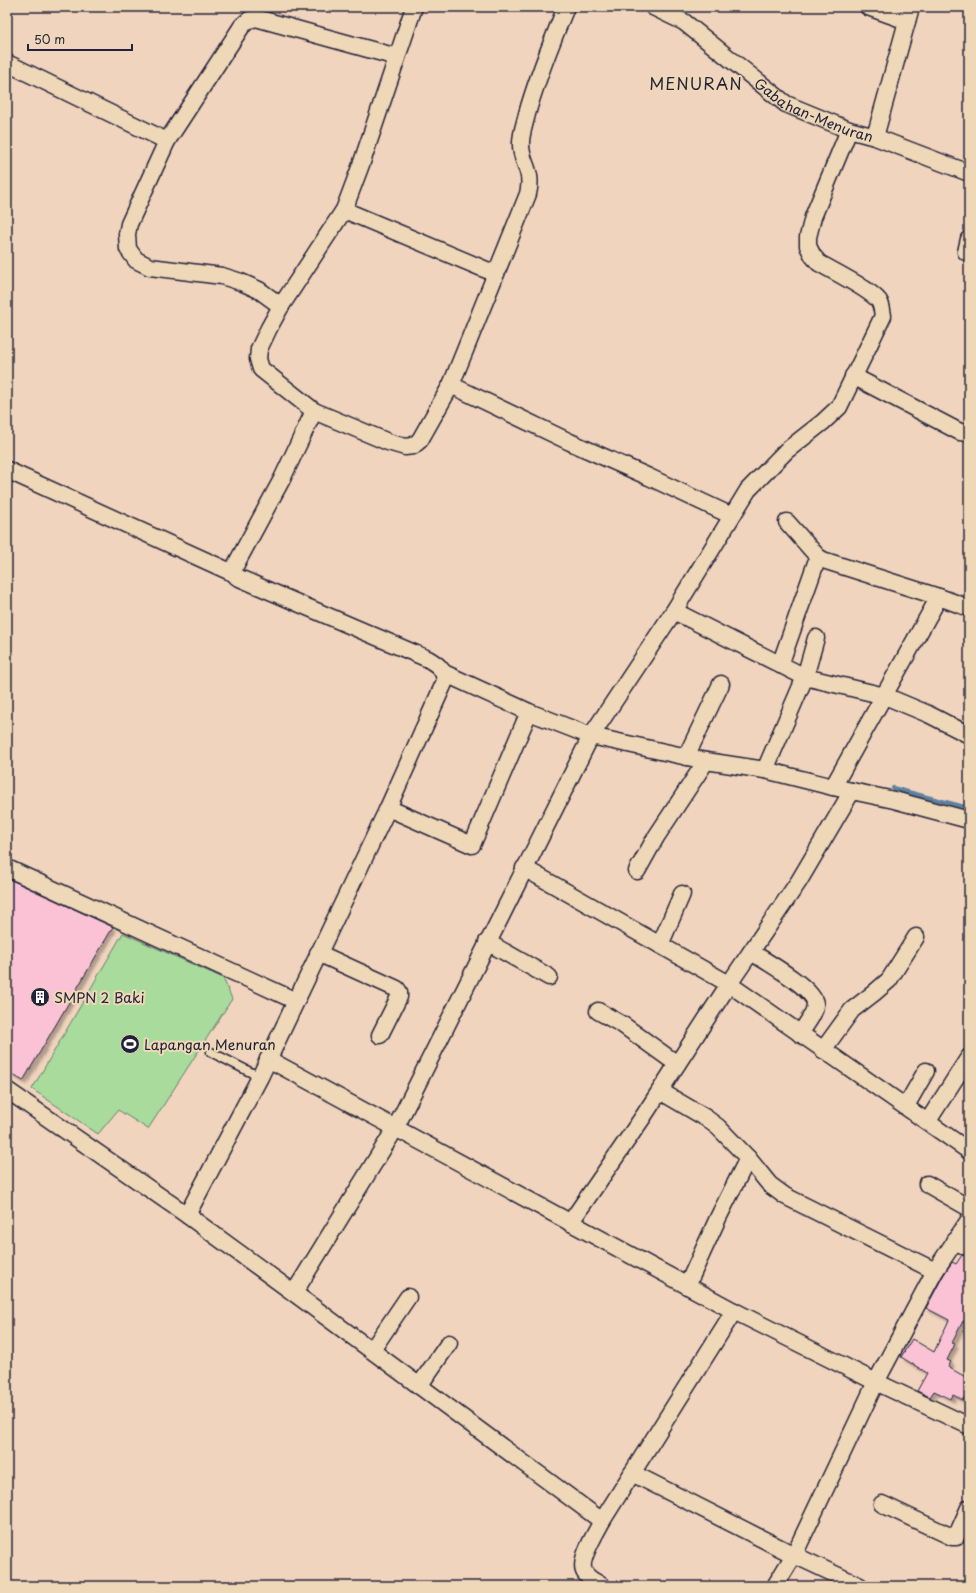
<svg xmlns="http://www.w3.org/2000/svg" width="976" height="1593" font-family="'Playpen Sans',sans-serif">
  <defs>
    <filter id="shadow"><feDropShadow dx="3.5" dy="3.5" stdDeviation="1" flood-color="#0004"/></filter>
  </defs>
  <rect width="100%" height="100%" fill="#f1d4bd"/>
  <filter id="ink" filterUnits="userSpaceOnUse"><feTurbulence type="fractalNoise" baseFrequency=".025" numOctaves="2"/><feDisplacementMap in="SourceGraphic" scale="8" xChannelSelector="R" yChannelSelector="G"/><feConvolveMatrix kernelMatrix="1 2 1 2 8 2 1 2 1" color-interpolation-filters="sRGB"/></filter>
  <g filter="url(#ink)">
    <path fill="#a8db9c" stroke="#657e6c" d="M123,933L223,978L232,999L148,1129L118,1110L98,1134L32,1089Z"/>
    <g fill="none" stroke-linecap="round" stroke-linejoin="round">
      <path stroke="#5d81a1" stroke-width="4" d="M893,788L969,808"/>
    </g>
    <path fill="#fbc2d6" stroke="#22223b" filter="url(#shadow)" d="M7,878L113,927L23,1081L7,1071Z
      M962,1255L969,1257V1323L963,1321L952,1343L955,1344L947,1360L951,1362L948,1367L969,1379V1389L963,1400L953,1395L951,1399L934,1391L930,1397L917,1391L927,1373L901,1357L912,1339L934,1352L949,1320L926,1308L943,1276L952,1262L956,1264Z"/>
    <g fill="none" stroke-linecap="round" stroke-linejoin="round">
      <defs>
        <path id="lane" d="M211,1052L260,1077"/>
        <g id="street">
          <path id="s1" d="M653,7L684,22L786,104L849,130L875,137L969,173"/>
          <path d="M868,7L907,21"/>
          <path d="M7,63L167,141"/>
          <path d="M875,137L911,7"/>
          <path d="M344,210L496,274"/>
          <path d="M966,252L969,239"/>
          <path d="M281,306L259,290L241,282L222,276L150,267L136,260L128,249L127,234L129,224L167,141L242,26L249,20L256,18L397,57"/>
          <path d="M853,376L960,432L969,433"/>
          <path d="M451,385L570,442L649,477L732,516"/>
          <path d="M314,411L388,442L405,447L413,446L420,440L451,385L528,194C534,169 520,163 521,143C521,133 525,123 527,114C537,77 552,42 566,7"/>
          <path d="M7,470L235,574"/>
          <path d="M787,522L818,557L823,560L939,597"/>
          <path d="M674,611L805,677L885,696L928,714L969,735"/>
          <path d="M780,665L818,557"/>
          <path d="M444,673L529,712L591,736L674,611L748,490L786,451L823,422L839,407L883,316C882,310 882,306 879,301C871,290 833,271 819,263L813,256L808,246V237L813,217L849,130"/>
          <path d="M686,757L721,684"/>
          <path d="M765,770L805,677L816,638"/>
          <path d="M833,787L939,597L969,608"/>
          <path d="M388,808L472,845L529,712"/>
          <path d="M7,868L296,1001"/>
          <path d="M524,868L729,984L969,1151"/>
          <path d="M637,871L656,837L706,761"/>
          <path d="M487,942L549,977"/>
          <path d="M660,945L682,894"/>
          <path d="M751,952C764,960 815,989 815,1004C815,1015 805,1025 800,1034"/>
          <path d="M318,953L397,989L399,992V997L380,1035"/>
          <path d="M598,1011L623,1025L677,1064"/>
          <path d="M823,1050L852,1010L874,993L889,980L916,937"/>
          <path d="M268,1059L734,1311L876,1382L969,1426"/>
          <path d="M7,1090L187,1215L294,1293L602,1521C596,1533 577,1562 585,1573C588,1579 597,1582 602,1586"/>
          <path d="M660,1091L706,1118L718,1127L748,1158L770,1185L785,1196L935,1271"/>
          <path d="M906,1106L926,1071"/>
          <path d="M928,1121L969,1057"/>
          <path d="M927,1184L969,1208"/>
          <path d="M187,1215L260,1077L388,808L445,681C444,669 438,665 428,659L237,577L235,574L234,568L282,479L314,411L261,369L258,359L259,349L269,328L281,306L344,210L362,162L414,7"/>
          <path d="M570,1223L643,1117L729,984L799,881L852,791"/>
          <path d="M954,1241L969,1248"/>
          <path d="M687,1286L718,1218L748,1158"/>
          <path d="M294,1293L395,1129L591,736L706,761L765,770L833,787L894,800L969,820"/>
          <path d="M372,1350L408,1297"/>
          <path d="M419,1386L449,1343"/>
          <path d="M632,1473L794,1555L860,1586"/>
          <path d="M882,1504L952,1537H956L969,1508"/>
          <path d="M602,1521L734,1311"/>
          <path d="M775,1586L794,1555L876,1382L935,1271L969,1220"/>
        </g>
      </defs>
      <use href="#lane" stroke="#22223b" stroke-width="11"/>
      <use href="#street" stroke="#22223b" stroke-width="19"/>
      <use href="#lane" stroke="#efd8b7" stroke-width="8"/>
      <use href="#street" stroke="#efd8b7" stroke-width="16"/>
    </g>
  </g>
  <defs>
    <symbol id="building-disc" viewBox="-11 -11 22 22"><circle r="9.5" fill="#22223b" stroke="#efd8b7"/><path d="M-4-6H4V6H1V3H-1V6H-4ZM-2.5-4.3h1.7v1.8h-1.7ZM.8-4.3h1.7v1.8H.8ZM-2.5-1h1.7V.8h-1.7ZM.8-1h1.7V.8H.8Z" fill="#fff"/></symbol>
    <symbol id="stadium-disc" viewBox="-11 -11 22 22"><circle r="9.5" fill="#22223b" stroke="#efd8b7"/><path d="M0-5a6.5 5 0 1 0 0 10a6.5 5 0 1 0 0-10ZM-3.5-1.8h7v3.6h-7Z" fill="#fff"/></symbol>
  </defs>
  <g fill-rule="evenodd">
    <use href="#building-disc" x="29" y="986" width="22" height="22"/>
    <use href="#stadium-disc" x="119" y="1033" width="22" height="22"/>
  </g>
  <g text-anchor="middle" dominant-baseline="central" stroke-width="4" stroke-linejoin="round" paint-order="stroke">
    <g font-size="14" fill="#22223b" stroke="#efd8b7">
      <text stroke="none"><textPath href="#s1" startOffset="193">Gabahan-Menuran</textPath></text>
    </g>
    <g font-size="14" fill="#22223b" stroke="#efd8b7" text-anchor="start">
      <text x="54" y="997">SMPN 2 Baki</text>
      <text x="144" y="1044">Lapangan Menuran</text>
    </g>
    <g font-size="16" letter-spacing="1" fill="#22223b" stroke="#efd8b7">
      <text x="696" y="83">MENURAN</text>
    </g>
  </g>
  <rect width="976" height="1593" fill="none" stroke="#efd8b7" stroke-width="24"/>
  <rect x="12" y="12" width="952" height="1569" fill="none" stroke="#22223b" stroke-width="1.5" filter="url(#ink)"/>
  <path d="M28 44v6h104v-6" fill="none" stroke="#22223b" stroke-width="2"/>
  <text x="34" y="44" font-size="12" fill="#22223b" stroke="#efd8b7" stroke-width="3" paint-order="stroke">50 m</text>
</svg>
